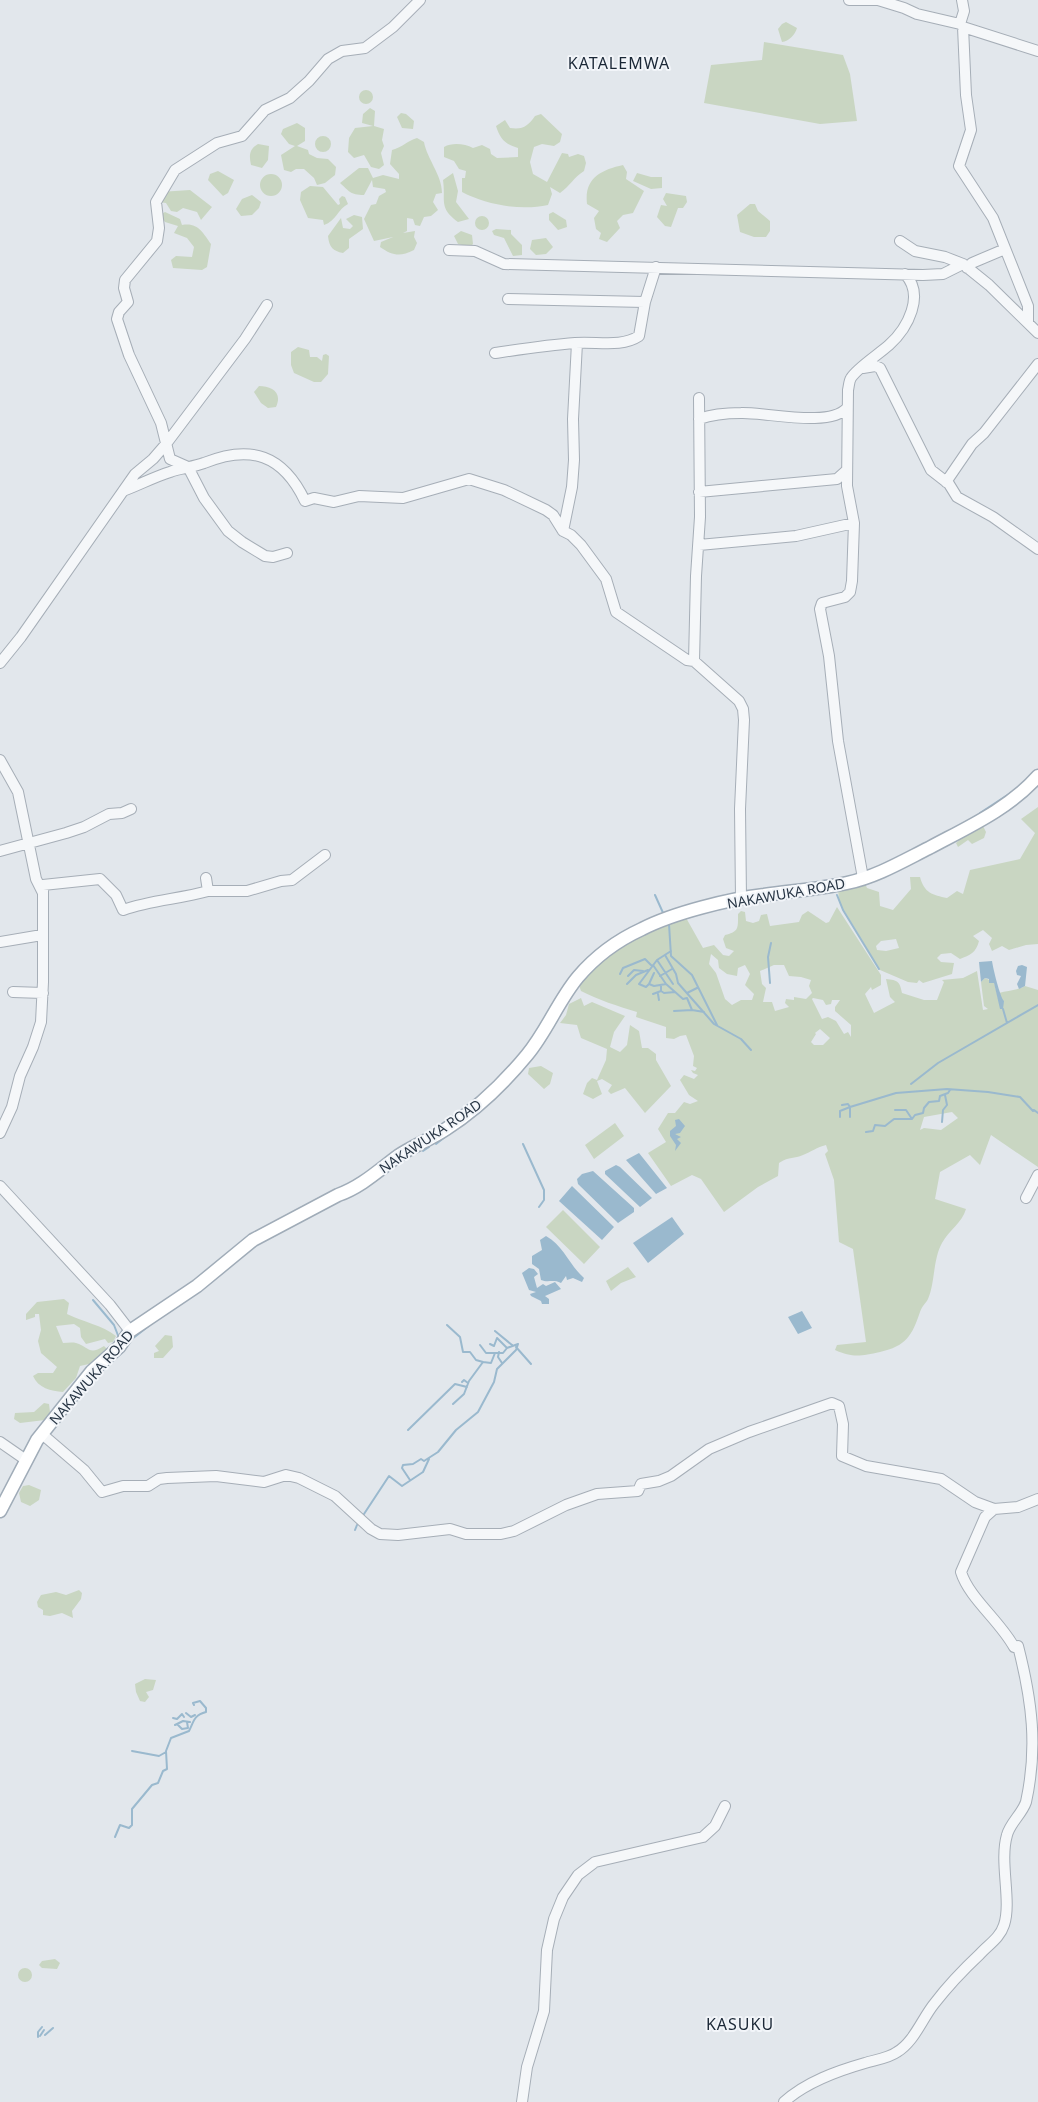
<svg xmlns="http://www.w3.org/2000/svg" width="1038" height="2102" font-family="'Noto Sans',sans-serif">
  <rect width="100%" height="100%" fill="#e2e7ec"/>
  <path fill="#c9d6c2" fill-rule="evenodd" d="M786,22L797,28C795,35 789,41 782,42L778,29L782,24Z
    M764,42L843,55L850,74L857,121L820,124L704,103L711,65L762,60Z
    M359 97a7 7 0 1 1 14 0a7 7 0 1 1-14 0Z
    M370,108L375,111L374,126L384,129L382,140L384,146L381,153L384,165L379,169L371,167L364,155L354,158L348,152L349,138L355,128L373,126L362,123L363,114Z
    M401,113L406,114L414,121L413,129L402,128L397,117Z
    M541,114L562,134L560,142L554,146L542,144L534,147L530,162L533,174L547,182L562,153L568,154L569,157L578,154L584,156L586,163L584,171C574,177 570,186 560,193L550,187L552,194L548,205C521,211 487,205 462,192V178H465L466,171L459,169L454,161L444,157V147C453,142 465,144 473,148L482,145L490,149L491,154L497,158L518,157V148C505,144 500,139 496,126L505,120L510,128C523,130 528,126 535,116Z
    M297,123L305,128V141L297,146L308,150L309,154L317,158L328,159L336,167L335,175L325,183L317,185L314,178L304,169H296L291,172L284,170L281,155L295,146L289,144L281,134L283,129Z
    M315 144a8 8 0 1 1 16 0a8 8 0 1 1-16 0Z
    M417,138L424,142C427,159 442,175 442,193L436,194L433,202L438,210L431,216L424,217L420,226L415,225L413,219L407,218V231L403,233L415,231L414,237L417,243L414,250C400,257 393,256 380,247L381,242L393,237L374,241L364,219L371,205L376,204L379,196L386,192L385,189L373,187L372,180L364,195C350,195 349,191 340,183L359,168H368L373,178L383,175L399,179V174L390,164L392,150C403,147 407,141 417,138Z
    M258,144L269,146L268,160L262,168L251,165C249,156 249,149 258,144Z
    M623,165L627,172L626,179L644,191L633,213L623,215L617,221L620,228L607,242L599,239L601,233L596,229L594,218L599,211L587,204C584,178 601,170 623,165Z
    M218,171L234,180L228,193L223,196L208,180L210,174Z
    M453,173L458,191L456,202L469,219L458,222C438,207 446,201 443,180Z
    M637,173L651,177H662V188L651,189L633,181Z
    M260 185a11 11 0 1 1 22 0a11 11 0 1 1-22 0Z
    M310,186L323,187L338,205L340,204L339,199L342,196L345,197L348,204C338,209 336,221 324,225L323,220L308,218L300,200L301,192Z
    M190,190L212,207L201,220L197,212L183,208L177,212L171,211L166,203L159,202L160,192Z
    M666,193L686,196L687,202L683,208H678L671,227L665,226L657,217L661,205L667,206L663,199Z
    M252,195L261,202L259,208L252,215L241,216L236,209L242,199Z
    M750,204H755L758,211L770,221V231L766,237H754L740,232L737,215Z
    M165,212L180,219L182,225C198,222 203,233 211,244L207,267L202,270L173,268L171,260L176,256L192,257L194,247L187,238L174,233L178,226L165,222L160,215Z
    M553,212L566,220L567,227L558,230L549,220V214Z
    M354,215L362,217L363,229L349,239V248L343,253C333,251 329,247 328,236L341,218L343,228L350,229L353,226L346,219Z
    M475 223a7 7 0 1 1 14 0a7 7 0 1 1-14 0Z
    M496,229L511,230V234L522,245V255L513,256L504,238L494,235L492,231Z
    M461,231L472,235L473,244L470,247L458,244L454,236Z
    M546,238L553,247L546,254L536,255L530,249L532,240Z
    M298,347L309,350L310,357H317L322,361L323,355L326,354L329,356L328,374L321,382H314L294,373L291,365V352Z
    M259,386C271,386 283,392 276,407L268,408L261,403L254,392Z
    M1038,807V944L1026,945L1009,950L1002,946L992,951L989,944L992,938L983,930L973,936L979,941C976,953 970,955 960,959L951,953L941,954L937,958L941,962L954,963L952,974L923,983L919,980L917,983L908,982L880,970L839,902L838,887L864,881L867,888L879,892L880,906L893,910L911,889L910,877H920C924,893 933,895 947,898L957,891L963,894L970,870L1020,859L1035,833L1021,819ZM896,939L899,948L886,951L877,950L876,946L881,941Z
    M976,825L983,826L986,832L984,838L972,844L968,840L958,847L956,843Z
    M837,907L881,975V985L872,990L871,987L865,994L874,1013L895,1002L890,997L886,979C898,980 900,982 902,993L924,1000H937L944,982L942,980L963,978L977,971L983,1010L988,1009L984,1006L981,982L985,978L994,982L999,1002V993C1008,990 1016,991 1025,986L1038,990V1167L991,1135L980,1165L970,1155L940,1172L935,1199L966,1209C962,1223 949,1230 942,1243C933,1259 935,1283 928,1299C926,1303 922,1306 920,1312C912,1336 906,1346 880,1352C861,1356 853,1358 835,1350L837,1345L866,1342L853,1249L839,1242L834,1180L825,1154L828,1151L826,1145C817,1147 811,1152 803,1155C794,1159 790,1156 779,1163L778,1176L758,1187L724,1212L701,1179L692,1175L671,1186L648,1153L666,1142L658,1129L668,1113H675L684,1102L690,1104L698,1101L689,1095L680,1080L684,1075L694,1079L698,1075L693,1073L691,1070L695,1071L697,1068L693,1066L694,1056L686,1035L680,1036L674,1039L666,1038V1027L636,1017L637,1012C617,1006 599,1000 581,991L579,985C609,947 643,935 685,916L703,948L714,945L723,955L729,956L734,951L726,948L723,939L725,935C739,932 738,928 738,914L741,911L745,912L746,921L753,923L759,921L761,915L767,914L770,926L799,922L802,915L808,911L826,923L829,922ZM711,954L718,960L719,968L727,974L737,976L738,968L745,965L750,974L745,985L754,994L752,1000H741L732,1005L725,999L716,973L709,964ZM774,965H784L789,976L801,977L811,980L809,986L812,993L806,999L794,997V1000L786,999L785,1003L789,1007L775,1011L772,1002H763L766,988L762,984L760,971ZM813,998L823,1000L826,1005L831,1004L832,1000H840L835,1007V1011L851,1025V1037L848,1032L844,1034L836,1021L828,1017L822,1019L812,999ZM820,1029L830,1038L823,1045H814L811,1042L816,1034L815,1033ZM952,1112L958,1118L941,1130L924,1128L920,1130L924,1117Z
    M581,998L584,1006L592,1002L625,1016L614,1032L610,1047L620,1052L627,1045L630,1025L639,1031L642,1048H648L656,1054V1060L671,1086L645,1113L625,1088L611,1094L608,1091L612,1085L602,1079L597,1081L602,1094L593,1099L583,1094L587,1083L592,1078L597,1080L606,1060L607,1049L581,1038L577,1025L560,1023L566,1015L569,1004Z
    M541,1066L553,1073L550,1084L544,1089L528,1074L529,1068Z
    M615,1123L624,1136L594,1159L585,1145Z
    M563,1210L600,1247L584,1264L546,1227Z
    M628,1267L636,1277L621,1283L611,1291L606,1281Z
    M64,1299L69,1303L67,1314C83,1322 102,1325 116,1336L113,1342L108,1343L105,1339L86,1344L81,1337L80,1328L74,1324L56,1326L63,1343C67,1343 72,1342 76,1343C89,1347 89,1356 104,1346L107,1349L89,1364L80,1366L76,1378L63,1392C51,1391 38,1388 33,1376L38,1373H53L57,1367L41,1353L38,1341L41,1330L39,1314H35V1317L26,1320V1314L37,1302Z
    M165,1335L172,1336L173,1347L163,1358H154V1353L159,1351L155,1346Z
    M44,1403L49,1404L50,1412L45,1420L20,1423L14,1419L15,1413L34,1412Z
    M29,1485L41,1490L39,1500L30,1506L21,1502L19,1493L23,1486Z
    M79,1590L82,1593L81,1599L72,1611L73,1618L62,1613L50,1616L43,1615V1610L38,1607L37,1602L41,1595L56,1592L66,1595Z
    M145,1679L156,1680L153,1690L146,1692L149,1697L145,1702L140,1701L136,1692L135,1684Z
    M55,1959L60,1963L57,1969L42,1968L39,1965L42,1961Z
    M18 1975a7 7 0 1 1 14 0a7 7 0 1 1-14 0Z"/>
  <path fill="#9ab9ce" d="M992,961C993,968 1000,997 1004,1001L1003,1009H1000L994,983H989V979L985,978L981,982L979,962Z
    M1022,965L1027,967L1025,986L1019,989L1017,984L1021,976L1017,975L1016,971L1018,966Z
    M679,1119L685,1126L680,1133L675,1134L681,1137L677,1139L681,1143L675,1151L676,1145L670,1136V1131L676,1126L675,1120Z
    M639,1153L667,1188L656,1194L626,1160Z
    M616,1165L620,1167L652,1198L640,1207L605,1174V1171Z
    M593,1171L634,1208V1212L618,1223L578,1184L577,1179L582,1174Z
    M572,1186L614,1227L602,1240L559,1201Z
    M672,1217L684,1234L648,1263L633,1243Z
    M546,1236C564,1246 569,1265 584,1278L582,1282L573,1278L567,1280L566,1276L561,1283C553,1279 548,1283 541,1280L539,1269L532,1264V1256L542,1250L540,1240Z
    M529,1268L534,1269L538,1274L534,1277L537,1288L543,1284L546,1286L555,1282L561,1289L545,1296L549,1299V1304H542L541,1301L531,1296L530,1294L536,1292L529,1290L522,1273Z
    M802,1311L812,1328L798,1334L788,1317Z"/>
  <g fill="none" stroke-linecap="round" stroke-linejoin="round">
    <path stroke="#9ab9ce" stroke-width="2" d="M980,813L1012,792
      M655,895L664,915
      M837,895L843,910L879,969
      M669,924L671,956L692,975L717,1025
      M671,951L657,960L639,984L646,987L649,984L654,986L666,984L683,999L687,998L692,1010
      M665,955L676,974L678,983L700,1008L714,1024L741,1039L751,1050
      M657,960L673,984
      M653,965L666,984
      M620,974L623,968L645,959L651,965
      M628,976L634,970L643,971
      M660,976L672,969
      M770,983L768,957L771,943
      M627,984L636,975L648,970
      M649,984L654,973
      M661,986V991L664,993L675,992
      M687,993L697,988
      M653,994L661,991
      M658,994L659,1000
      M1003,1009L1007,1023
      M674,1011L692,1010L704,1012
      M548,1035L557,1020
      M911,1084L938,1063L1038,1005
      M842,1105L848,1104L850,1107L896,1093L947,1089L988,1092L1020,1097L1033,1111L1034,1110L1038,1113
      M895,1110H906L912,1119
      M840,1117V1111L850,1107V1117
      M942,1122L943,1110L947,1105L945,1095
      M866,1132L873,1131L875,1125L885,1126L894,1119H912L915,1115L923,1113L924,1108L929,1102L939,1101L940,1096L948,1093L950,1090
      M436,1144L445,1137
      M523,1144L544,1190V1200L539,1207
      M423,1151L429,1147
      M93,1300L114,1325L119,1338
      M447,1325L460,1337L463,1352H470L476,1360L483,1362
      M495,1331L512,1345
      M132,1339L150,1325
      M490,1344L494,1346L497,1338L507,1348
      M480,1345L486,1353H495
      M516,1347L531,1364
      M499,1352L498,1357L502,1363
      M462,1382L464,1380L468,1383
      M453,1404L464,1394L469,1381L483,1362L491,1363L495,1353H503L507,1348L518,1344
      M408,1430L455,1384L467,1387
      M410,1480L402,1468L403,1465L413,1464L421,1459L424,1461L438,1452L456,1430L478,1412L494,1382L497,1369L516,1350L518,1344
      M362,1517L389,1476L402,1486L423,1472L429,1459
      M355,1530L357,1525
      M186,1713L191,1717L195,1715
      M173,1718L177,1719L182,1714L184,1717
      M177,1724L182,1729L188,1728L187,1722
      M175,1725L183,1721L190,1722
      M132,1751L159,1756L166,1752
      M115,1837L120,1825L129,1828L132,1825V1809L152,1785L158,1783L163,1771L167,1769L166,1751L171,1738L189,1731C194,1721 194,1715 206,1712V1708L200,1701L193,1703L194,1705
      M45,2035L53,2028
      M40,2036L44,2030
      M38,2037V2032L42,2027"/>
    <defs>
      <path id="minor" d="M849,0H878L904,8L917,14L960,24L964,11L962,0
        M960,24L963,27L1038,51
        M963,27L966,95L971,130L959,166L993,218L1028,306V322
        M900,241L915,251L945,257L963,264L989,285L1038,333
        M449,250L475,251L504,264L923,275L943,274L963,264
        M967,268L972,263L1005,249
        M508,299L645,302
        M577,343L573,419L574,460L572,487L563,531L571,535L581,545L606,579L616,612L687,660L694,661L739,701L743,709L744,720L740,809L741,899
        M495,353C522,349 548,345 575,343C596,341 621,348 639,336L645,302L656,267
        M863,368L875,366L880,368L931,470L949,484L957,497L993,517L1038,549
        M699,419C713,414 726,413 741,413C766,412 829,428 847,408
        M946,482L972,444L984,433L1038,364
        M123,491C139,485 154,477 170,472C181,468 193,467 204,463C251,444 283,455 305,501L314,498L334,502L359,496L403,498L469,479L504,490L546,510L553,515L563,531
        M699,492L837,479L847,470
        M699,545L796,536L854,523
        M287,553L273,557L265,556L242,542L228,531L204,498L188,467L170,459L161,423L129,355L117,319L119,312L128,302L124,288L125,280L157,241L159,228L156,202L175,170L217,143L242,136L265,110L290,98L309,81L328,59L342,51L365,48L393,27L420,0
        M694,661L696,576L700,517L699,398
        M0,663L21,637L135,474L153,459L166,444L245,339L267,305
        M0,760L18,792L36,879L43,893V982L41,1022L33,1047L20,1076L12,1107L0,1133
        M0,851L66,833L84,827L109,814L122,813L131,809
        M863,878L838,741L829,656L820,609L822,603L845,597L850,592L852,581L854,523L847,486L848,390C849,386 849,381 851,378C857,368 879,354 889,345C908,328 925,295 905,274
        M208,891H247L281,881L292,880L325,855
        M43,893V885L100,879L116,895L123,910C151,900 180,899 208,891L206,878
        M0,942L42,935
        M13,992L43,993
        M0,1186L110,1305L130,1331
        M1026,1198L1038,1175
        M42,1434L84,1470L102,1492L123,1486H148L159,1479L167,1478L216,1476L264,1482L286,1475L299,1478L335,1496L371,1529L380,1534L398,1535L450,1529L466,1534H501L514,1531L566,1505L597,1494L638,1491L641,1484L659,1481L671,1476L709,1449L749,1432L832,1403L839,1406L843,1424L842,1456L866,1466L941,1479L975,1502L994,1509L1018,1507L1038,1499
        M0,1442L26,1460
        M522,2102L527,2067L544,2011L547,1950L554,1919L563,1897L578,1875L595,1862L703,1837L715,1826L725,1806
        M784,2102C806,2082 837,2071 865,2063C875,2060 889,2058 897,2052C914,2042 922,2019 934,2004C947,1987 964,1969 980,1954C988,1945 1000,1938 1004,1925C1012,1901 999,1862 1007,1835C1010,1823 1022,1814 1026,1802C1038,1747 1032,1701 1018,1646L1014,1647C1000,1621 969,1598 961,1572L985,1517L994,1509"/>
      <path id="major" d="M0,1511L37,1440L92,1371L119,1347L130,1331L197,1286L253,1240L338,1195C361,1187 379,1170 398,1156C413,1146 431,1139 446,1129C477,1109 504,1083 527,1055C547,1031 558,1001 578,977C595,957 618,940 642,929C673,913 729,899 764,895C792,891 820,889 847,883C876,877 903,861 929,848C966,828 1009,809 1038,776"/>
    </defs>
    <use href="#minor" stroke="#a6aeb7" stroke-width="12"/>
    <use href="#major" stroke="#a0acb8" stroke-width="15"/>
    <use href="#minor" stroke="#f5f7f9" stroke-width="10"/>
    <use href="#major" stroke="#fff" stroke-width="12"/>
  </g>
  <g text-anchor="middle" dominant-baseline="central" stroke-width="4" stroke-linejoin="round" paint-order="stroke">
    <g font-size="14" fill="#283645" stroke="#f2f5f9">
      <text transform="translate(786 893) rotate(-10)">NAKAWUKA ROAD</text>
      <text transform="translate(430 1136) rotate(-34)">NAKAWUKA ROAD</text>
      <text transform="translate(91 1377) rotate(-49)">NAKAWUKA ROAD</text>
    </g>
    <g font-size="16" letter-spacing="1" fill="#1a2736" stroke="#f2f5f9">
      <text x="619" y="63">KATALEMWA</text>
      <text x="740" y="2024">KASUKU</text>
    </g>
  </g>
</svg>
